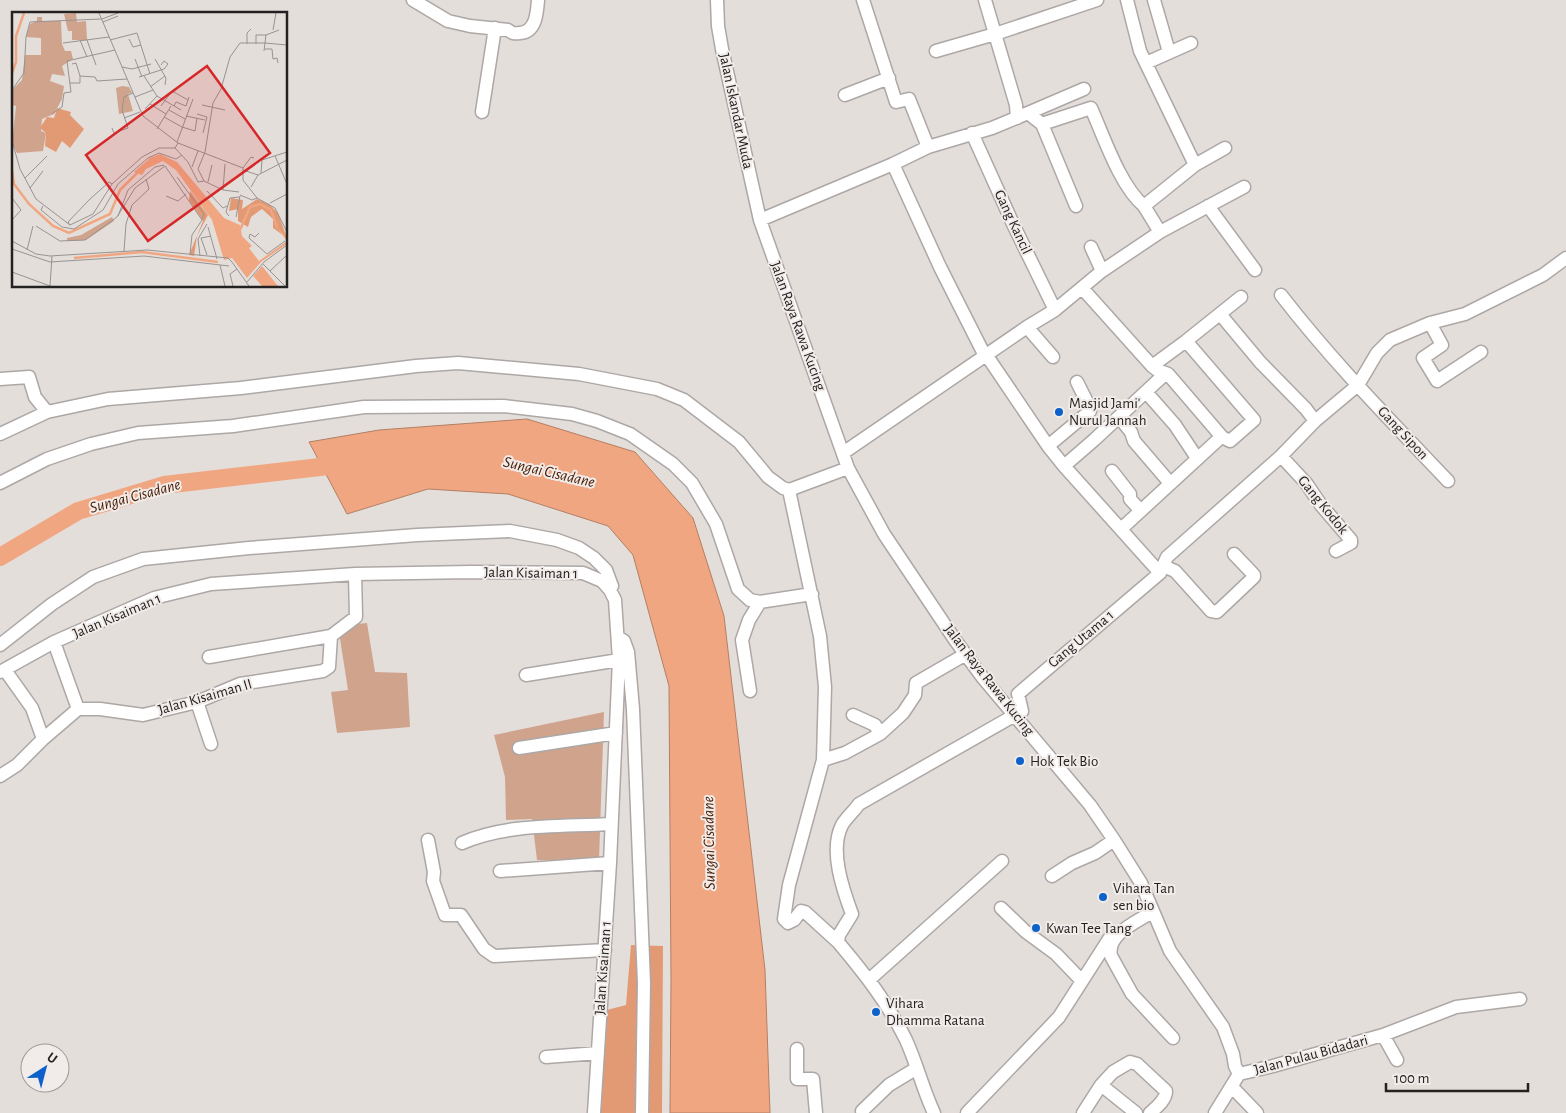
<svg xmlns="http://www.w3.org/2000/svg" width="1566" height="1113" font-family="'Alegreya Sans',sans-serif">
  <rect width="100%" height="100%" fill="#e4dedb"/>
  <path fill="#d0a38d" d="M367,623L375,672L407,673L410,727L337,733L331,692L348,690L338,626Z
    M604,712L599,861L537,860L532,819L506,820L505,777L494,735Z"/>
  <path fill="#e29a75" d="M631,945L663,946L662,1113H594L599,1012L626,1005Z"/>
  <path fill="#f0a781" stroke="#b37f64" d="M527,419L635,452L693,518L724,616L765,970L770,1113H670L671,980L669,686L633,555L608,526L508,494L428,489L347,514L309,442L379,430Z"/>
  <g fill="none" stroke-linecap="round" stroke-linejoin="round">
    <path stroke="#f0a781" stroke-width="18" d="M0,557L78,511L164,485L346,464"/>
    <defs>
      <path id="minor" d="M413,0L448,21L470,26L508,30C512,33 514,34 520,33C536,32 537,13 538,0
        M717,0L718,26L722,49L760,220L848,468L884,534L955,640L983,678L1090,805L1114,840L1141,883L1170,951L1223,1027L1233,1054L1235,1066L1239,1074
        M863,0L896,102L909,99L928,147
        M985,0L1016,105L1017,118
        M1127,0L1140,51L1195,165
        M1154,0L1169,52
        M936,51L995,34L1097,0
        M1146,63L1191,43
        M845,95L889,78
        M482,112L495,28
        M1028,113L1084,89
        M1042,124L1091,108C1104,137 1120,186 1144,206L1195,165L1225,148
        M972,133L1013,224L1055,310
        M893,164L940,267L985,356
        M1144,206L1160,232
        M1208,206L1255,270
        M760,220L893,164L928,147L992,128L1028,113L1042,124L1076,206
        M1091,247L1102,271
        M1082,288L1152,366L1157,370L1168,374L1222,437
        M1281,295C1332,361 1391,421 1448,481
        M1220,314L1260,362L1306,409L1315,421
        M1430,323L1442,345L1423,358L1437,381L1481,352
        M1027,327L1053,357
        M987,356L1048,446L1064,466L1094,440L1166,373
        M1152,366L1186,341L1241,297
        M0,379L29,377L35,397L47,412
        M1146,392L1175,425L1197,458
        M1119,417L1131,432L1134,441L1170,483
        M0,434L47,412L108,399L241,388L416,366L458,363L579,374L657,389L684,400L739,442L768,477L783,488L789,490L848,468
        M1048,446L1090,411V408L1077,382
        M843,453L1027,327L1055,310L1102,271L1160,232L1244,187
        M1281,456L1306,483L1321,505L1351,540V543L1336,551
        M1064,466L1160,573
        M1112,471L1130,494V499L1140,510
        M0,483L47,459L91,444L138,433L233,426L364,407L504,406L572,414L597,421L630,434L673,464L692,483L716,524L738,589L750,600L760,602L812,594
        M789,490L820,636L825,687L823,760L789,885L784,919L788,923L794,920L801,911L805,912L838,942
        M1121,529L1220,438L1222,437L1230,441L1254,420L1186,341
        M1163,566L1175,571L1211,611L1217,612L1254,577V575L1234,554
        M618,637L624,641L628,652L633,709L644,983L642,1113
        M54,642L78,709
        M0,645L52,604L93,577L143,559L249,548L417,535L510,531L557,540L579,548L594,558L606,570L612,586L610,590
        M209,657L331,636
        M5,670L32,708L43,739
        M0,672L54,642L154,598L211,584L355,574L471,572L583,573L602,581L610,590L615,600L619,660L610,863L594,1113
        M526,675L619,660
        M750,691L742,640L749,620L760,602
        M197,702L211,744
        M853,715L875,725L880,734
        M519,748L616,733
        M823,760L845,753L880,734L903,713L915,695L916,683L966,654
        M0,776L17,765L43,739L78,709H100L143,715L197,702L240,684L323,671L329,667L331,636L356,617L355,574
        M428,840L434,872L433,881L445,915H461L484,949L494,956L605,950
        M462,843C508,823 562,827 611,824
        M500,871L610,863
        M1052,876L1072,863L1095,853L1114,840
        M1001,908L1026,932L1056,954L1081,980
        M1152,912C1137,922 1106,934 1111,956L1132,994L1173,1038
        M870,979L1002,861
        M1383,1035L1456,1007L1520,999
        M797,1049V1079H813L816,1113
        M546,1057L598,1053
        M1239,1074L1273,1066L1383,1035L1397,1060
        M1101,1085L1136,1113
        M1232,1087L1257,1113
        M862,1111L889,1085L917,1068
        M934,1113C923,1090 917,1064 906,1040C888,1003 864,973 838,942L839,935L852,914C843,890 829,850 842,825C846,818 854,811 859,804L1022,711L1018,694L1160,573L1167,557L1281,456L1315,421L1358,385L1377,353L1390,340L1430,323L1465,314L1543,275L1566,258
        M967,1113L1059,1017L1109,939L1118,934
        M1083,1113L1101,1085L1113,1072L1130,1062L1137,1064L1166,1091C1166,1100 1157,1107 1150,1113
        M1215,1113L1239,1074"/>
    </defs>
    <use href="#minor" stroke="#ada7a5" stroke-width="15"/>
    <use href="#minor" stroke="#fff" stroke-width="12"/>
  </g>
  <g fill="#0c61ca" stroke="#f1ebe9" stroke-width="2">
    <circle cx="1059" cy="412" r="5"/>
    <circle cx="1020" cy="761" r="5"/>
    <circle cx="1103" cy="897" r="5"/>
    <circle cx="1036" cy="928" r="5"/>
    <circle cx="876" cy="1012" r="5"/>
  </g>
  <g text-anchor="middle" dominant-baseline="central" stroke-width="4" stroke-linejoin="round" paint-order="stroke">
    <g font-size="15" fill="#242221" stroke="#f1ebe9">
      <text transform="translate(736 111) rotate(78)">Jalan Iskandar Muda</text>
      <text transform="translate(1013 222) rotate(65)">Gang Kancil</text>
      <text transform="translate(798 326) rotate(70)">Jalan Raya Rawa Kucing</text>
      <text transform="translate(1403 433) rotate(47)">Gang Sipon</text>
      <text transform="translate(1323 505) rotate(51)">Gang Kodok</text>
      <text transform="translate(531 573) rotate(1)">Jalan Kisaiman 1</text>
      <text transform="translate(117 616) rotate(-23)">Jalan Kisaiman 1</text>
      <text transform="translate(1081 639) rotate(-40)">Gang Utama 1</text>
      <text transform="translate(989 680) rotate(52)">Jalan Raya Rawa Kucing</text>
      <text transform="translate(205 697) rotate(-16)">Jalan Kisaiman II</text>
      <text transform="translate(603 968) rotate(-86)">Jalan Kisaiman 1</text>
      <text transform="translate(1311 1055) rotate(-15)">Jalan Pulau Bidadari</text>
    </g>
    <g font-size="15" fill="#242221" stroke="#f1ebe9" text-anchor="start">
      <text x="1069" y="403">Masjid Jami'<tspan x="1069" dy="17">Nurul Jannah</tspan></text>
      <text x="1030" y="761">Hok Tek Bio</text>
      <text x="1113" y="888">Vihara Tan<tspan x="1113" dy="17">sen bio</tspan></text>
      <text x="1046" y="928">Kwan Tee Tang</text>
      <text x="886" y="1003">Vihara<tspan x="886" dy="17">Dhamma Ratana</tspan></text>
    </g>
    <g font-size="16" font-style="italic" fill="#471b00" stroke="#f1ebe9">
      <text transform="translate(549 472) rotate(13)">Sungai Cisadane</text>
      <text transform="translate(135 496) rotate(-15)">Sungai Cisadane</text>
      <text transform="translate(709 843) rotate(-91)">Sungai Cisadane</text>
    </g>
  </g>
  <g transform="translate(12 12)">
    <rect width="275" height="275" fill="#e4dedb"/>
    <path d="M64,1L65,10L74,9L75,28H60V19H56L52,2ZM25,5H30V9H49L50,32L53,39H59L61,47L50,54L53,64L40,62L38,69L52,74L50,87L42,102L30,107L29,119L34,121L31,139L5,141L0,131L4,94L0,93V78L10,68L13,43H29V26L14,25L18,12L25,9ZM110,74L117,75L120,81L116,82L121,99L107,102L104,76ZM100,205L102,209L74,228L55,229V226L69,223Z" fill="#d0a38d"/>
    <path d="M45,96L59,100L58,103L72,117L58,136L50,129L44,140L33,134L34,121L28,116L35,105L42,106ZM178,179L196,203L185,224L182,244L177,243L191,209L177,188ZM219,186L231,188L230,197L245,187L257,192L266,201L275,226L261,216V207L250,197L239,205L236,215L226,209V197L217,199Z" fill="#e29a75"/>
    <path d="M148,142L165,150L212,206L228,213L230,224L240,234L237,236L247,249L275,229L262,212L275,225V232L249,250L235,266L220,246L212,248L200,208L164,158L151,149L134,157L130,163L122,160L138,146ZM250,254L266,274H250L241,264Z" fill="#f0a781"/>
    <path fill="none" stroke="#f0a781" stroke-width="2.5" d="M0,61L4,50V24L12,1M0,158L2,172L17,192L41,214L57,221L98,202L108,178L128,158M228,218L238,195L248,192L259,198L265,215M62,246L130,240L206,250"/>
    <path fill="none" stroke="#979391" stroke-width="1" d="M87,1L131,104L166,131L231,156M90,7L106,1M91,10L106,4M261,18L264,1M117,27L121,35L129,33M68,28L75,45M75,28L84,53M98,28L125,21L138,62M51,31L97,25M253,31L275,33M235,32V21L239,17M244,32V23H254M253,37H260L261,47L265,46L266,51M252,39L254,23L267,18M123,47L130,65M143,47L154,66L153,73M60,52L64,51L68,64L83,65L85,69L115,67M110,55L120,57L139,52M132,64L145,84L169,98M127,65L152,57L156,52L152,49L149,53M58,71H68V64M138,75L153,64M0,78L12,61L14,25L18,10L89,7M123,85L141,78M138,92L154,102M190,93L213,98M149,94L160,79L176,88M162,94L164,90L174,94L177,85M133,97L145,84M157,98L173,107M40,102L50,95L52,81L59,80L55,49L103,38M185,102L195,105L191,121M174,104L193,108M152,105L170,115M112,106L128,100M170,115L183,119L185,106M100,116L102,121L116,116L110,98L112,85L121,81M145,117L159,94M0,129L8,157L24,187L58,213L81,202L100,172L130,145L147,136H163L166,131M165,130L181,87M163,136L176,150L186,170L192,169M263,144L275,172M180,155L186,139M231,156V168L245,186L263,196L275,220M231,156L239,145L242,146M231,158L246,163M249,161L250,148L275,140M165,165L192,202L190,207M13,166L35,144M196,170L200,153M239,175L246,163L275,148M18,176L31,159M211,178L213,152M195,179L211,196L215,194M227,180L211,178L192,169L186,157L193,140L201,91L209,77L218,45L228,31H253M228,183L240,188L245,186M154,184L166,189L174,182M0,186L9,198L0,208M258,191L275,182M31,194L29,198L50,215L62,217L91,198L106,172L136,146L147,141L164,147L170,143M106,204L116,178L143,155L152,153M217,204L214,200L218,186L228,185M224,205L228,184M58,213L56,210L77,188L97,170L100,172M24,214L48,229L73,228L105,205L123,176L153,154L190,208L180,223L178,242M196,215L205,247M247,221L243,225L238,222L237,226L255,242L273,229M0,229L24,242L38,244L135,238L216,246L220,250M0,237L38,250L132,244L217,254M15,238L21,214M112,239L114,212L120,193L137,177L134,167M195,243L189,226L199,224M188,244L186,227L195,212M220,250L237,274M251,252L273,274M208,253L213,274M258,259L275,243M0,260L38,274L40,244M235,270L252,250L275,233M221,274L218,262L225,257"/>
    <path fill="#d62828" fill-opacity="0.15" stroke="#d62828" stroke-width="2.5" d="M195,54L258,141L136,229L74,143Z"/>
    <rect width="275" height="275" fill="none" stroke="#242221" stroke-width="2.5"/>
  </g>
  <g transform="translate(45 1068) rotate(36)"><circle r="24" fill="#f1ebe9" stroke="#9f9b99"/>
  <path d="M0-4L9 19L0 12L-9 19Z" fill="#0c61ca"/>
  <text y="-8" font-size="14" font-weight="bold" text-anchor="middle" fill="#242221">U</text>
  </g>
  <path d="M1386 1083v8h142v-8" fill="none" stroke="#242221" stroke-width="2.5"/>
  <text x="1394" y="1083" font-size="15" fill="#242221" stroke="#f1ebe9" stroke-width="4" paint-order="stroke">100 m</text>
</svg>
